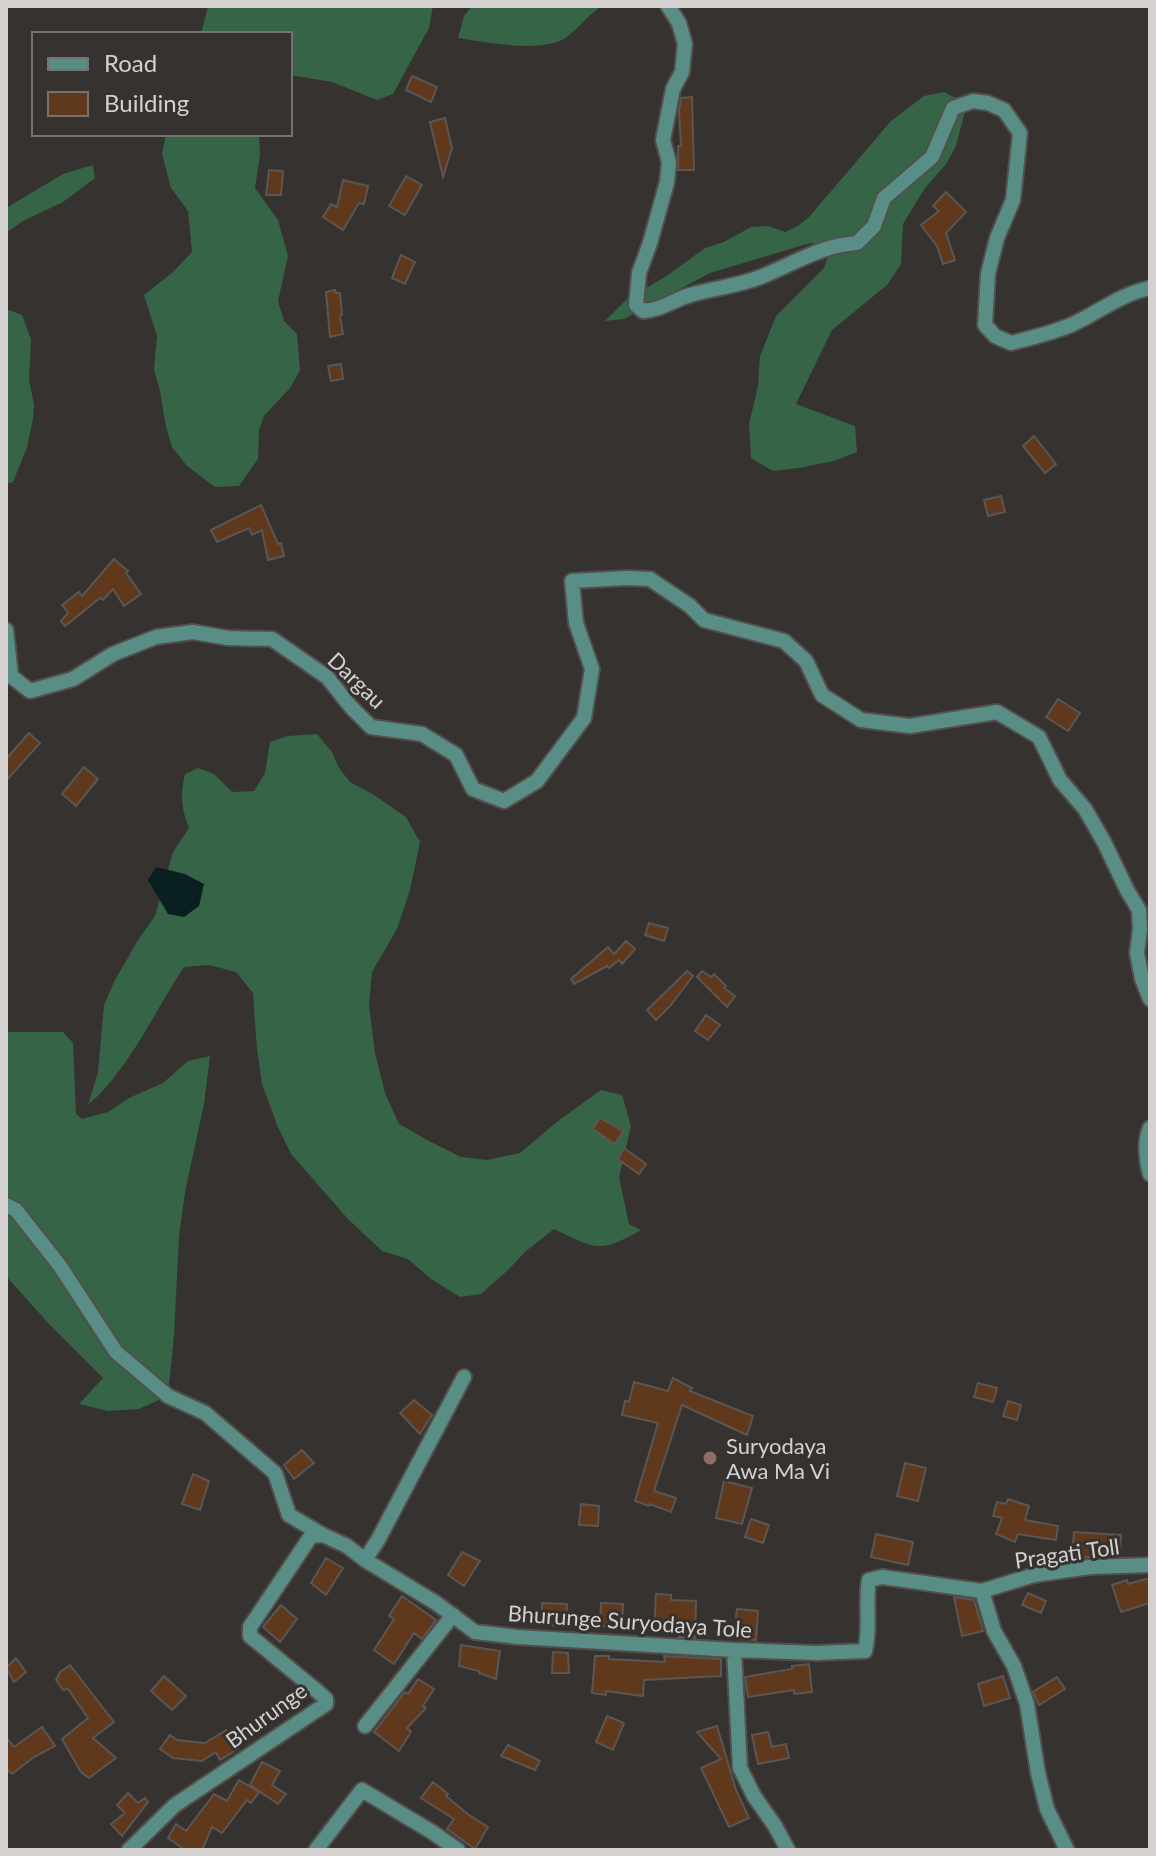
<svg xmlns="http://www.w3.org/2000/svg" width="1156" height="1856" font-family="Lato,sans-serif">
  <rect width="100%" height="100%" fill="#353230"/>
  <path fill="#366447" d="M208,6H433L429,28L393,94L377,100L332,82L290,75V34H201Z
    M472,6H602C587,15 578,30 564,39C539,53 486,42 458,38L464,16Z
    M944,92L967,104L956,146L946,164L925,188L903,224L901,264L887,285L832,330L796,404L855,426L857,452L834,461L799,468L773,471L751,458L749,424L758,386L760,356L776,316L824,268L831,247L810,243L710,273L624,319L605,321L626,300L668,275L705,248L724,242L751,227L768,226L785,232L798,226L809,217L891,121L924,96Z
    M166,134H259L260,155L255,188L278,220L288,256L278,301L284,321L297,334L300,370L290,388L264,416L259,430L258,459L239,486L215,487L187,466L172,447L166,427L160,391L154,369L157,336L144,295L173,272L192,252L188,211L171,188L162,154Z
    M93,165L95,178L63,202L23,221L6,233V208L63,174Z
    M6,309L22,315L31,339L29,380L34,405L33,419L27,447L13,482L6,484Z
    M317,734L332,752L339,768L350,782L374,795L406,817L420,842L410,890L397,929L372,972L369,1005L375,1053L385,1093L399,1124L431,1142L461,1157L487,1160L520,1153L558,1121L601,1090L622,1095L631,1126L619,1177L629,1224L641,1230C599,1254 596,1249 554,1229L526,1251L507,1271L481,1294L460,1297L431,1279L408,1259L382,1251L348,1219L291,1154L277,1125L262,1084L257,1049L253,993L236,972L209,965L184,967C154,1012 129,1070 88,1105L98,1072L104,1005L115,980L138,940L155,916L173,852L189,828C181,807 180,796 185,774L198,768L214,774L232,792L254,791L265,773L270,742L288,736Z
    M6,1032H63L73,1043L76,1114L82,1119L108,1112L129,1098L163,1083L188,1061L210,1056L204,1104L185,1192L179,1236L174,1335L168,1396L139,1409L108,1411L79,1404L103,1378L49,1324L6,1276Z"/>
  <path fill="#091f20" d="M156,867L185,874L204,884L199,906L184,917L168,914L148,880Z"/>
  <path fill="#60391c" stroke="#5a5653" stroke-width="2" d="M412,76L437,87L431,102L406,90Z
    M692,97L694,170H678V146H681L679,111L681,98Z
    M445,118L452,148L443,177L430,122Z
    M269,170L283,171L281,195H266Z
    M406,176L422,185L405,215L389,206Z
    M343,180L368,186L364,204L359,203L343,230L323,217L331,204L337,207Z
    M946,192L966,212L946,233L955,260L943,264L937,246L921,225L939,211L933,206Z
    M401,255L415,262L405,284L392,278Z
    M335,290L336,293H340L342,315L340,316L343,334L330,337L326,292Z
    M341,364L343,379L331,381L328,366Z
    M1034,436L1056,464L1045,473L1023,446Z
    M1001,496L1005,512L988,516L984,500Z
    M261,505L278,544L281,543L284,556L268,560L262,530L252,535L249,528L217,542L211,530Z
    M114,559L128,571L126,573L141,594L124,606L113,589L103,600L100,598L65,626L61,621L68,613L62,605L79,592L82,596Z
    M1058,699L1080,713L1068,731L1046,717Z
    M29,733L40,743L6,781V759Z
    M84,767L98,779L76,806L62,794Z
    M649,923L668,928L664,941L645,935Z
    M626,941L635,949L622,964L619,960L609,968L607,966L574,984L571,979L608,947L614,954Z
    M687,971L693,976L670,1006L656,1020L647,1010Z
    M702,971L711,977L714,974L726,986L724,988L735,996L727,1007L697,977Z
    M706,1015L720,1025L708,1040L695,1031Z
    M600,1118L623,1131L615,1144L593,1129Z
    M624,1148L646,1164L639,1174L618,1159Z
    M673,1378L692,1388L690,1391L753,1416L747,1435L682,1405L654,1491L676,1498L671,1512L650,1504L649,1506L635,1501L658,1423L622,1415L625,1401L629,1402L634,1382L668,1391Z
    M978,1383L997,1388L993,1402L974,1397Z
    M414,1400L432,1415L420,1434L400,1413Z
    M1008,1401L1021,1405L1017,1420L1003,1416Z
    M302,1450L314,1463L294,1479L284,1465Z
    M905,1463L926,1468L918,1501L897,1496Z
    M193,1474L209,1481L200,1510L182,1504Z
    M724,1481L752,1488L742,1524L716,1518Z
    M1008,1499L1029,1506L1025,1520L1058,1526L1056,1540L1018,1534L1015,1542L996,1534L1002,1518L993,1516L997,1502L1006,1504Z
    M581,1504L599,1506L598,1526L579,1525Z
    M751,1519L769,1525L763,1543L745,1537Z
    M1074,1532L1121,1535L1120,1556L1087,1557L1072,1559Z
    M876,1534L913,1542L908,1565L871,1557Z
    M462,1552L480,1561L464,1586L448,1575Z
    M326,1558L343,1568L326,1595L311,1583Z
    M1150,1578V1603L1121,1612L1112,1585L1127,1580L1128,1584Z
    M1028,1593L1046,1601L1041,1613L1022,1605Z
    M656,1594L671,1595V1600L696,1601L695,1638L679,1637V1630L654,1629Z
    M402,1596L436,1620L422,1639L414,1633L394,1664L374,1650L394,1619L389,1616Z
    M954,1597L974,1600L983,1631L962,1636Z
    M542,1603L567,1604L566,1626L541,1625Z
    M601,1603L623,1604L622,1627L600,1626Z
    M281,1605L297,1619L280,1642L263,1627Z
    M737,1609L758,1611L756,1640L739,1639L736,1617Z
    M461,1645L500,1651L496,1679L479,1673V1671L459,1666Z
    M553,1652L568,1653L569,1673H552Z
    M595,1656H609V1659L665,1662L664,1656L721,1659V1676L644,1680L643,1696L606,1691V1695L592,1693Z
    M16,1658L26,1672L14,1682L6,1668Z
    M809,1664L812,1692L794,1694V1690L748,1697L745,1677L792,1669V1666Z
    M70,1665L114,1722L93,1738L116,1758L89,1778L81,1772L62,1739L88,1718L68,1689L63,1690L56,1680L60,1672Z
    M164,1676L186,1696L172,1710L151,1691Z
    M1003,1676L1010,1698L984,1706L978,1684Z
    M1057,1677L1065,1689L1039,1705L1033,1692Z
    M418,1679L434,1689L423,1706L426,1708L407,1728L411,1732L399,1751L374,1732L405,1692L408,1694Z
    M607,1716L624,1723L613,1750L596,1742Z
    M717,1726L736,1790L749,1818L729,1827L701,1768L721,1759L697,1732Z
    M42,1727L55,1746L34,1757L12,1774L6,1768V1737L14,1747Z
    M226,1730L238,1749L220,1760L216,1752L202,1761L173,1758L160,1749L170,1735L177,1740L205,1743Z
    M768,1732L772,1747L786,1744L789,1758L758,1764L752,1735Z
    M508,1745L540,1761L535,1770L501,1756Z
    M262,1762L280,1771L272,1785L286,1794L278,1804L250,1785Z
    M239,1780L259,1792L251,1803L247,1800L222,1833L212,1827L202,1850H185L168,1838L176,1824L186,1831L214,1794L227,1801Z
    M433,1782L448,1794L446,1796L469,1815L488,1827L475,1849L447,1829L454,1819L421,1798Z
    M128,1793L138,1803L145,1798L148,1802L122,1836L111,1824L125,1813L117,1805Z"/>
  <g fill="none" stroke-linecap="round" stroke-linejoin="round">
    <defs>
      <path id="minor" d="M668,6L679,23L685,44L682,72L673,89L663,140L669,162L667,182L650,243L639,273L636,305L643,311C664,309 671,301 690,295C714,288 739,286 763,276C795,263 822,245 857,243L874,226L884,198L932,157L953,108L973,101L988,103L1004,110L1020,133L1013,200L997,238L988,274L985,325L995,336L1011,343C1031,338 1052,333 1071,325C1098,313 1120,294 1150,288
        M6,630L11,676L30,691L73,679L113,654L156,637L193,632L228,638L272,639L327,677L351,707L371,727L422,734L456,755L473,789L504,801L537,781L584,718L592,669L576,623L572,581L627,578L650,579L690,606L704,620L784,641L806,661L822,695L861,720L910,726L997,712L1039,737L1060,780L1085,809L1104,842L1127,890L1139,910L1140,929L1137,953L1142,979L1150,999
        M1150,1128C1144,1141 1146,1160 1150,1174
        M6,1205L16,1210L60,1266L116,1352L168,1396L205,1413L275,1473L289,1515L323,1535L347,1546L365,1560L436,1603L475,1632L518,1637L734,1650L816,1653L865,1651C871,1627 865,1604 869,1580L882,1577L982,1591L1034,1575L1090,1567L1150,1565
        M365,1560L378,1540L464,1377
        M982,1591L994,1631L1014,1666L1027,1704L1038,1773L1047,1809L1067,1850
        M734,1650L740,1768L754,1796L775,1826L788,1850
        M365,1726L453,1615
        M129,1850L175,1805L326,1704V1699L317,1691L250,1636V1627L311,1536L323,1535
        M316,1850L362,1790L432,1832L458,1850"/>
    </defs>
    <use href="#minor" stroke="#524f4d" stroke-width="18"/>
    <use href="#minor" stroke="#598e86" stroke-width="14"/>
  </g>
  <circle fill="#8d6e63" stroke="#353230" stroke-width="3" cx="710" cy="1458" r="8"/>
  <g text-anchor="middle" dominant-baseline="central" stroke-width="6" stroke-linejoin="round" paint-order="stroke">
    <g font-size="22" fill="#d4d1d0" stroke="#353230">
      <text transform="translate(357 680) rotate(44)">Dargau</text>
      <text transform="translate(1067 1553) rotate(-8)">Pragati Toll</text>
      <text transform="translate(630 1621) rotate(4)">Bhurunge Suryodaya Tole</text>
      <text transform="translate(266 1715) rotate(-36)">Bhurunge</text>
    </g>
    <g font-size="22" fill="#d4d1d0" stroke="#353230" text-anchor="start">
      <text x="726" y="1445">Suryodaya<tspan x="726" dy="25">Awa Ma Vi</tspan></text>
    </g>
  </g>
  <rect width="1156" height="1856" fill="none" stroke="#d4d1d0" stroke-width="16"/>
  <rect x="32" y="32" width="260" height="104" fill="#353230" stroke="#757270" stroke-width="2"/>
  <rect x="48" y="58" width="40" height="12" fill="#598e86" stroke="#757270" stroke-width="2"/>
  <text x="104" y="72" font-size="24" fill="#d4d1d0">Road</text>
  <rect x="48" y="92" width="40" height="24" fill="#60391c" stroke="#757270" stroke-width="2"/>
  <text x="104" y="112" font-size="24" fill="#d4d1d0">Building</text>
</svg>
